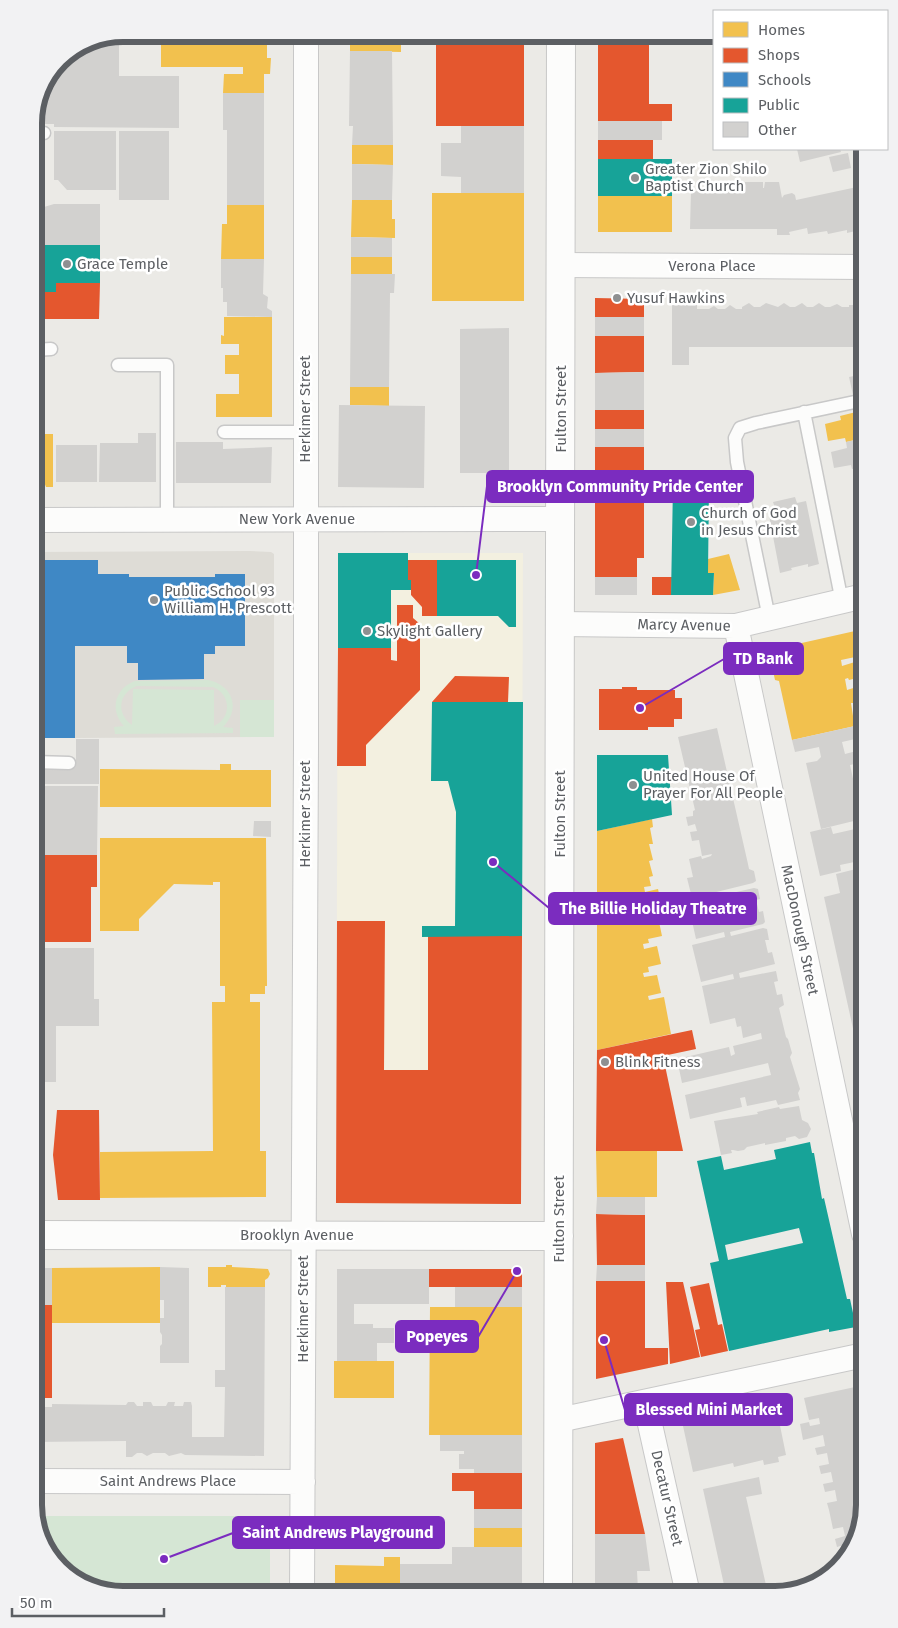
<svg xmlns="http://www.w3.org/2000/svg" width="898" height="1628" font-family="'Fira Sans',sans-serif">
  <rect width="100%" height="100%" fill="#ebeae6"/>
  <path fill="#f3f0e0" d="M338,553H523L521,1204L336,1203Z"/>
  <path fill="#dedcd6" d="M249,551L271,552L274,554V737L75,738V646H34V552Z"/>
  <path fill="#d5e6d4" fill-rule="evenodd" d="M135,681L208,680C233,685 241,709 223,727L233,728V733L115,734L114,727L124,726C109,710 115,688 135,681ZM137,686L213,687C231,694 232,718 214,726V690L133,689L132,725C116,714 118,693 137,686Z
    M240,700H274V737H240Z
    M36,1516H270V1594H118L74,1579L41,1539Z"/>
  <path fill="#f2c14e" d="M239,34H267V58H271L270,74H264V93H223L224,74H243V67H161V41H239Z
    M350,34H401V52L350,51Z
    M352,145H393V165L352,164Z
    M432,193H524V301H432Z
    M598,196H672V232H598Z
    M352,200H392V219H395V238L351,237Z
    M227,205H264V259H221L222,224H227Z
    M351,257H392V274H351Z
    M224,317H272V417H216V394H239V374H225V355H239V344H221V335L224,336Z
    M350,387H389V406L350,405Z
    M864,410V438L846,442L845,438L828,441L825,424L841,420L840,416Z
    M34,434H53V487H46L44,482H37L34,489Z
    M729,554L740,590L713,595L714,573H708V559Z
    M864,626V644L858,646L860,656L841,660L842,666L858,661L861,677L849,680L848,678L845,679L847,690L863,685L864,702L854,705V703H851L853,716L864,714V724L792,740L779,681L775,680L770,657L771,652L775,649L855,631L854,629Z
    M220,764H231V770H271V807H100V769L220,770Z
    M652,819L653,827L650,828L653,844H649L653,860L649,861L653,876L649,877L651,886L644,887L645,892L658,889L662,907L649,910V914L644,916V920L658,917L662,936L648,939L649,943L643,944L644,949L657,946L661,964L648,967L649,972L643,973L644,977L657,975L661,993L648,996L649,1000L664,997L671,1034L597,1050V831Z
    M100,838H266L267,986H265V994H250V1002H260V1151H266V1197L100,1198V1152L213,1151L212,1002H225V986H220V882H213V885L174,884L139,919V931H100Z
    M596,1151H657V1197H597Z
    M226,1265H232V1267L268,1269L270,1274L268,1278L265,1280V1287H226V1285H221V1287H208V1267H226Z
    M160,1267V1323H52V1268Z
    M430,1307H522V1435H429Z
    M334,1361H394V1398H334Z
    M474,1528H522V1547H474Z
    M384,1557H400V1594H335V1565L384,1566Z"/>
  <path fill="#e4572e" d="M436,34H524V126H436Z
    M598,34H649V104H672V121H598Z
    M54,74V87H48L52,78Z
    M598,140H653V159H598Z
    M56,283H100L99,319H34V292H56Z
    M595,298L644,299V317H595Z
    M595,336H644V372L595,373Z
    M595,410H644V429H595Z
    M595,447H644V558H637V577H595Z
    M408,560H437V616H422V607L411,595V580H408Z
    M652,577H672L671,595H652Z
    M397,605H413V618L420,624V690L366,745V766H337L338,648H391V660L397,661Z
    M455,676L509,677L508,702H432Z
    M622,687H637V690H675V698H682V719H674V727H648V730H599V689H622Z
    M34,855H97V887H91V942H34Z
    M337,921H385L384,1070H428V936H522L521,1204L336,1203Z
    M692,1030L696,1049L663,1056L683,1151H596L597,1050Z
    M57,1110H99L100,1200H58L53,1155Z
    M596,1214L645,1215V1265H597Z
    M429,1269H522V1287H429Z
    M596,1281H645V1348H668V1364L596,1379Z
    M666,1282H683L700,1357L670,1364Z
    M709,1283L718,1325L722,1324L728,1351L701,1357L695,1330L700,1329L690,1287Z
    M34,1305H52V1398H34Z
    M623,1438L645,1534H595V1443Z
    M452,1473H522V1509H474V1491H452Z"/>
  <path fill="#3f88c5" d="M34,560H98V574H129V577H215V574H245V646H215V654H204V679L138,680V663H127V646H75V738H45V724H34Z"/>
  <path fill="#17a398" fill-rule="evenodd" d="M598,159H672V196H598Z
    M34,245H100V283H56V292H34Z
    M673,485L709,486L708,573H714L713,595H671Z
    M338,553H408V580H411V590H391V648H338Z
    M437,560H516V627H509L498,616H437Z
    M432,702H523L522,936L422,937V926H455L456,812L448,781H431Z
    M597,755H668L672,815L597,831Z
    M810,1142L812,1153H814L822,1199L824,1198L847,1299H850L856,1327L829,1332V1329L729,1351L710,1263L719,1261L697,1161L721,1156L724,1170L776,1159L774,1150ZM799,1228L803,1243L728,1260L725,1245Z"/>
  <path fill="#d2d1cf" d="M119,35V76H179V128L54,127V124H34V118L48,87H54V74L60,60L90,40Z
    M350,51H392L393,145H352L353,126H349Z
    M223,93H264V205H227V130H223Z
    M598,121H662V140H598Z
    M461,126H524V193H461V177L441,176V143H461Z
    M54,131H116V190H67L58,180H54Z
    M119,131H169V200H119Z
    M797,149H840L841,152L800,162Z
    M848,153L851,168L833,172L829,157Z
    M352,164L393,165L392,200H352Z
    M745,182H763V188H764L765,182H779L782,198L784,195L792,193L795,195L796,200L857,187L864,229L847,233V230L828,234L827,231L808,234L807,228L789,232L790,235H777V229H690L691,191H714V184H725V191H728V188H745Z
    M54,204H100V245H34V210Z
    M351,237L392,238V257H351Z
    M221,259H264L263,294L268,297L267,308L272,311V317L227,316V302H223V288H221Z
    M351,274H395L394,293H390L389,387H350Z
    M749,303L754,307H760L766,303L778,307L784,303L790,307H795L802,303L807,307H813L819,303L825,307H830L837,304L842,307H849V305H854V303H861L860,305H864V347H689V365H672V304H697V309H709L714,306L718,309H725L730,305L736,309H742V307Z
    M595,317H644V336H595Z
    M509,328V473H460V329Z
    M644,372V410H595V373Z
    M864,374V392L853,395L849,377Z
    M339,405L425,406L424,488L338,487Z
    M595,429H644V447H595Z
    M138,433H156V482H99L100,443H138Z
    M864,438V467L852,469L851,465L834,468L831,452L847,448L846,442Z
    M176,442H223V449L272,447L271,483H176Z
    M56,445H97V482H56Z
    M795,497L797,503L806,501L819,564L808,567V564L791,568L792,570L780,573L768,510L775,508L773,502Z
    M595,577H637V595H595Z
    M864,724V737L842,742L845,754L864,749V762L850,765L862,819L821,829L806,763L817,761L821,757L819,747L795,752L792,740Z
    M717,728L748,864L749,869L754,871L756,881L753,883L692,898L687,878L693,877L689,859L701,856L702,859L711,856L712,854L702,856L699,840L692,841L690,832L697,831L695,824L688,826L686,817L693,816V811L695,810L678,737Z
    M76,739H99V784H34V766H76Z
    M34,786H98L97,855H34Z
    M254,821H271V837L253,836Z
    M831,827L833,834L864,827V860L840,865L841,871L820,876L810,832Z
    M864,867V1074H863L824,897L840,893L836,874Z
    M754,888L758,889L760,899L756,900L759,912L763,911L765,922L763,924L730,932L731,936L763,928L767,929L769,940H765L768,953L772,952L775,964L739,973L740,978L776,971L778,981L774,982L777,995L782,994L784,1005L779,1008L786,1037L788,1039L792,1053L790,1057L800,1089L798,1093L800,1100L778,1105L776,1100L747,1106L745,1097L740,1098L742,1107L690,1119L685,1095L771,1075L768,1063L682,1083L677,1059L729,1047L731,1056L735,1054L733,1046L762,1039L761,1033L743,1038L741,1026L737,1027L735,1018L710,1024L702,986L734,979L733,974L701,982L692,945L725,937L724,932L696,939L688,903Z
    M34,948H94V999H99V1026H56V1082H34Z
    M799,1106L802,1120L808,1123L811,1129L807,1137L799,1139L795,1136L786,1138V1141L765,1145V1143L747,1147L744,1150L738,1151L733,1150H731L732,1153L721,1155L714,1121L758,1114L757,1112L779,1107L780,1109Z
    M597,1197H645V1215L596,1214Z
    M597,1265H645V1281H596Z
    M160,1267L189,1268V1363H160V1346L162,1344V1335L160,1332V1318H164V1300H160Z
    M34,1268H52V1305H34Z
    M337,1269H429V1304H354V1324H373V1328H394V1343H377V1361H337Z
    M225,1287H265L264,1456L185,1455L181,1453L169,1456L165,1453H153L147,1456L142,1453H137L132,1457H126V1441L34,1442V1407H52V1404L126,1405L128,1402H134L137,1406H143V1402H151L153,1406H166L168,1402H175L174,1406H183L184,1402H191L192,1406V1437H224L225,1387H215V1370H225Z
    M455,1287H522V1307H455Z
    M855,1387L864,1427V1504L849,1554L847,1544L837,1547L835,1539L845,1536L843,1527L833,1529L829,1510L827,1503L837,1501L835,1490L825,1492L823,1484L833,1482L831,1472L821,1474L819,1466L829,1464L827,1453L817,1455L815,1448L825,1446L823,1435L803,1440L800,1424L809,1422L810,1426L820,1424L819,1418L809,1420L804,1398Z
    M776,1406L786,1455L778,1457L779,1462L764,1465L763,1460L734,1467L733,1463L693,1472L683,1426Z
    M440,1435H522V1473H474V1469H459V1454H464V1451H440Z
    M759,1477L762,1494L746,1497L768,1594H726L703,1489Z
    M474,1509H522V1528H474Z
    M595,1534H645L650,1571H637L638,1590L658,1589V1594H595Z
    M452,1547H522V1594H400V1564H452Z"/>
  <g fill="none" stroke-linecap="round" stroke-linejoin="round">
    <defs>
      <path id="lane" d="M34,133H44
        M34,350L51,349
        M118,365H167V520
        M804,412L842,602
        M224,432H305
        M769,618L737,462L735,438L740,428L756,423L864,400
        M34,762L69,763"/>
      <path id="street" d="M561,265L864,267
        M34,520L561,519
        M560,624L736,626L864,596
        M736,626L864,1234
        M645,1402L688,1594
        M559,1420L864,1355
        M34,1481L303,1482
        M302,1594L306,747V34"/>
      <path id="secondary" d="M34,1235L559,1236
        M558,1594L561,34"/>
    </defs>
    <use href="#lane" stroke="#c8c8c8" stroke-width="15"/>
    <use href="#street" stroke="#c8c8c8" stroke-width="26"/>
    <use href="#secondary" stroke="#c8c8c7" stroke-width="30"/>
    <use href="#lane" stroke="#fcfcfb" stroke-width="12"/>
    <use href="#street" stroke="#fcfcfb" stroke-width="24"/>
    <use href="#secondary" stroke="#fcfcfb" stroke-width="28"/>
  </g>
  <g fill="#8e9091" stroke="#fff" stroke-width="2">
    <circle cx="635" cy="178" r="5"/>
    <circle cx="67" cy="264" r="5"/>
    <circle cx="617" cy="298" r="5"/>
    <circle cx="691" cy="522" r="5"/>
    <circle cx="154" cy="600" r="5"/>
    <circle cx="367" cy="631" r="5"/>
    <circle cx="633" cy="785" r="5"/>
    <circle cx="605" cy="1062" r="5"/>
  </g>
  <g text-anchor="middle" dominant-baseline="central" stroke-width="5" stroke-linejoin="round" paint-order="stroke">
    <g font-size="15" fill="#5c5f63" stroke="#fff" text-anchor="start">
      <text x="645" y="169">Greater Zion Shilo<tspan x="645" dy="17">Baptist Church</tspan></text>
      <text x="77" y="264">Grace Temple</text>
      <text x="627" y="298">Yusuf Hawkins</text>
      <text x="701" y="513">Church of God<tspan x="701" dy="17">in Jesus Christ</tspan></text>
      <text x="164" y="591">Public School 93<tspan x="164" dy="17">William H. Prescott</tspan></text>
      <text x="377" y="631">Skylight Gallery</text>
      <text x="643" y="776">United House Of<tspan x="643" dy="17">Prayer For All People</tspan></text>
      <text x="615" y="1062">Blink Fitness</text>
    </g>
    <g font-size="15" fill="#5c5f63" stroke="#fff">
      <text x="712" y="266">Verona Place</text>
      <text transform="translate(305 409) rotate(-90)">Herkimer Street</text>
      <text transform="translate(561 409) rotate(-90)">Fulton Street</text>
      <text x="297" y="519">New York Avenue</text>
      <text transform="translate(684 625) rotate(1)">Marcy Avenue</text>
      <text transform="translate(305 814) rotate(-90)">Herkimer Street</text>
      <text transform="translate(560 814) rotate(-90)">Fulton Street</text>
      <text transform="translate(800 930) rotate(78)">MacDonough Street</text>
      <text transform="translate(559 1219) rotate(-90)">Fulton Street</text>
      <text x="297" y="1235">Brooklyn Avenue</text>
      <text transform="translate(303 1309) rotate(-90)">Herkimer Street</text>
      <text x="168" y="1481">Saint Andrews Place</text>
      <text transform="translate(667 1498) rotate(77)">Decatur Street</text>
    </g>
  </g>
  <path d="M0 0H898V1628H0ZM123 42H775A81 81 0 0 1 856 123V1505A81 81 0 0 1 775 1586H123A81 81 0 0 1 42 1505V123A81 81 0 0 1 123 42Z" fill="#f2f2f3" fill-rule="evenodd"/>
  <path fill="none" stroke="#5c5f63" stroke-width="6" d="M123 42H775A81 81 0 0 1 856 123V1505A81 81 0 0 1 775 1586H123A81 81 0 0 1 42 1505V123A81 81 0 0 1 123 42Z"/>
  <path fill="none" stroke="#7b2cbf" stroke-width="2" d="M476 575L487 486M640 708L724 659M493 862L549 908M517 1271L478 1337M604 1340L625 1410M164 1559L233 1533"/>
  <g fill="#7b2cbf" stroke="#fff" stroke-width="2">
    <circle cx="476" cy="575" r="5"/>
    <circle cx="640" cy="708" r="5"/>
    <circle cx="493" cy="862" r="5"/>
    <circle cx="517" cy="1271" r="5"/>
    <circle cx="604" cy="1340" r="5"/>
    <circle cx="164" cy="1559" r="5"/>
  </g>
  <g fill="#7b2cbf" stroke="#7b2cbf" stroke-width="2">
    <rect x="487" y="471" width="266" height="31" rx="5"/>
    <rect x="724" y="643" width="79" height="31" rx="5"/>
    <rect x="549" y="893" width="207" height="31" rx="5"/>
    <rect x="396" y="1321" width="82" height="31" rx="5"/>
    <rect x="625" y="1394" width="167" height="31" rx="5"/>
    <rect x="233" y="1517" width="211" height="31" rx="5"/>
  </g>
  <g font-size="16" text-anchor="middle" font-weight="bold" fill="#fff">
    <text x="620" y="492">Brooklyn Community Pride Center</text>
    <text x="763" y="664">TD Bank</text>
    <text x="653" y="914">The Billie Holiday Theatre</text>
    <text x="437" y="1342">Popeyes</text>
    <text x="709" y="1415">Blessed Mini Market</text>
    <text x="338" y="1538">Saint Andrews Playground</text>
  </g>
  <rect x="713" y="10" width="175" height="140" fill="#ffffff" stroke="#bebfc1"/>
  <rect x="723" y="22" width="25" height="15" fill="#f2c14e" stroke="#bebfc1"/>
  <text x="758" y="35" font-size="15" fill="#5c5f63">Homes</text>
  <rect x="723" y="48" width="25" height="15" fill="#e4572e" stroke="#bebfc1"/>
  <text x="758" y="60" font-size="15" fill="#5c5f63">Shops</text>
  <rect x="723" y="72" width="25" height="15" fill="#3f88c5" stroke="#bebfc1"/>
  <text x="758" y="85" font-size="15" fill="#5c5f63">Schools</text>
  <rect x="723" y="98" width="25" height="15" fill="#17a398" stroke="#bebfc1"/>
  <text x="758" y="110" font-size="15" fill="#5c5f63">Public</text>
  <rect x="723" y="122" width="25" height="15" fill="#d2d1cf" stroke="#bebfc1"/>
  <text x="758" y="135" font-size="15" fill="#5c5f63">Other</text>
  <path d="M12 1608v8h152v-8" fill="none" stroke="#5c5f63" stroke-width="2.5"/>
  <text x="20" y="1608" font-size="15" fill="#5c5f63" stroke="#ffffff" stroke-width="4" paint-order="stroke">50 m</text>
</svg>
